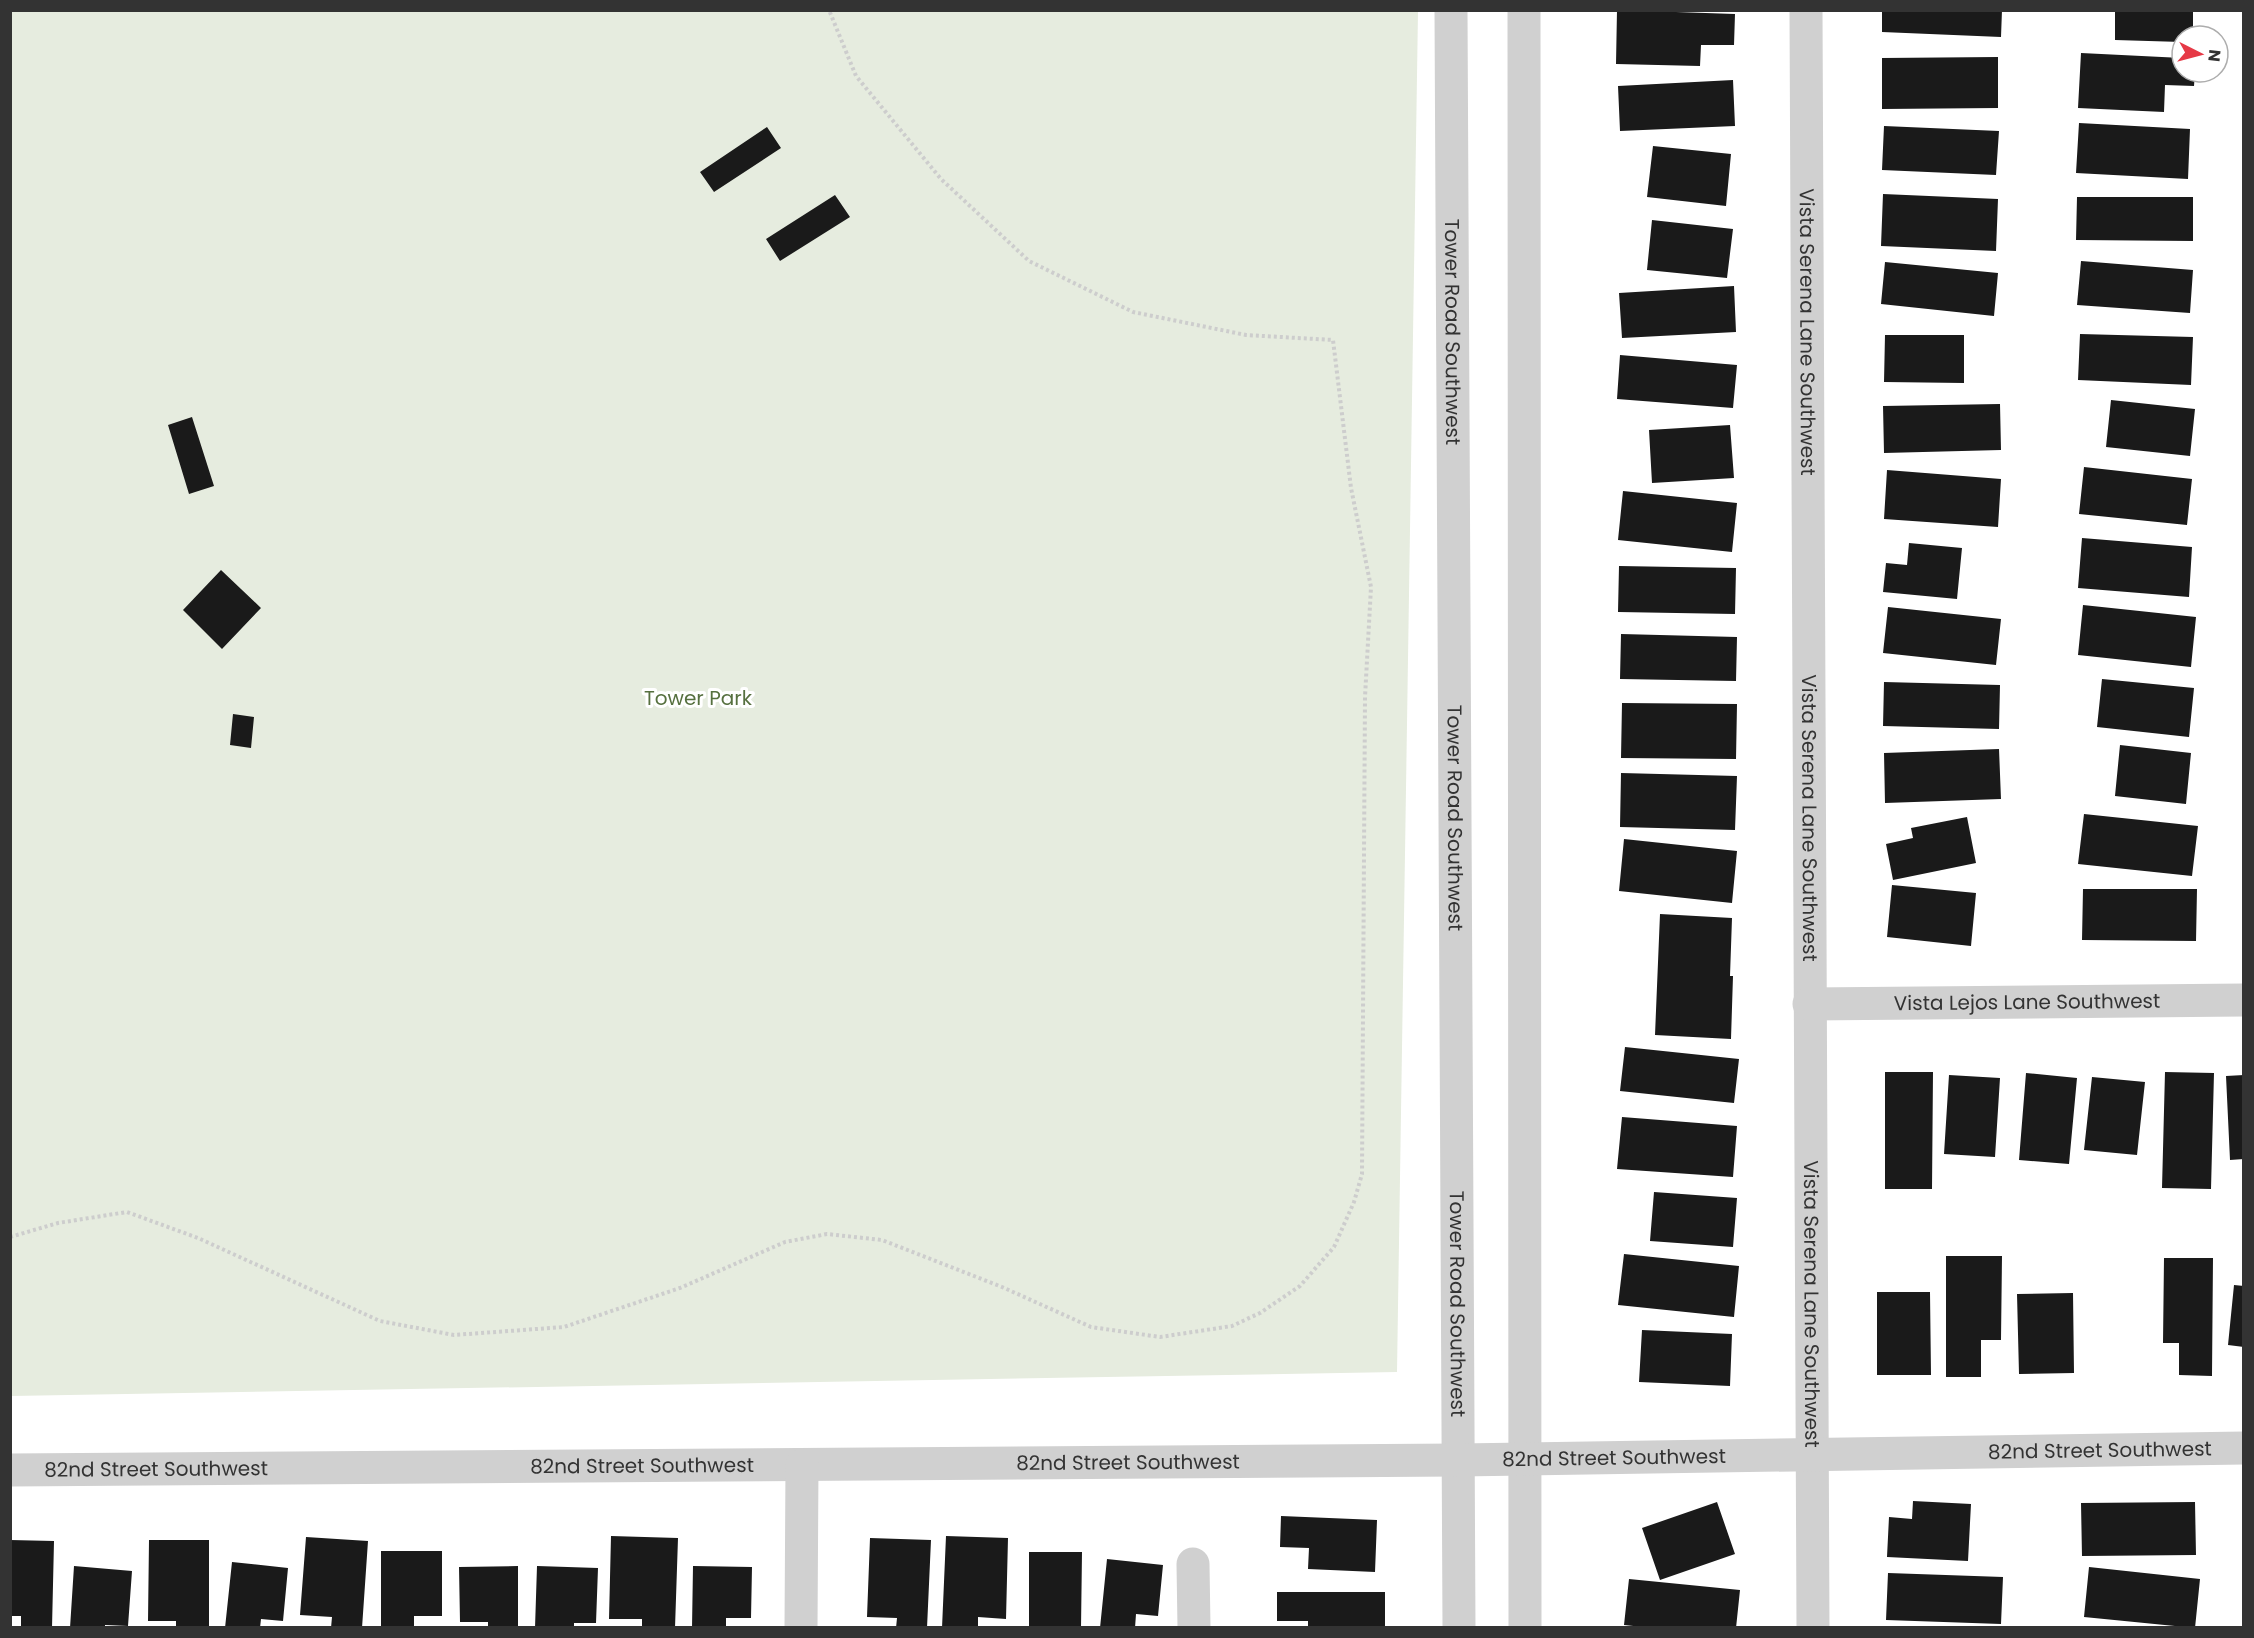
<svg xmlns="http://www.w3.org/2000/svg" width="2254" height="1638" font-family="Poppins,sans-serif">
  <rect width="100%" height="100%" fill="#fff"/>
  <path fill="#e6ecdf" d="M10,11H1418L1397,1372L11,1396Z"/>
  <path fill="#1a1a1a" d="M1617,10L1735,14L1734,45H1701L1700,66L1616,64Z
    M1882,10H2002L2001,37L1882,32Z
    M2115,10H2193V36H2182V42L2115,40Z
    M2081,53L2182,58V72H2195L2194,86L2165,85L2164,112L2078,108Z
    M1998,57V108L1882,109V58Z
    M1733,80L1735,126L1620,131L1618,86Z
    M2079,123L2190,129L2188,179L2076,173Z
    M1884,126L1999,131L1996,175L1882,170Z
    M767,127L781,148L714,192L700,172Z
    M1653,146L1731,154L1726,206L1647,197Z
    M1883,194L1998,199L1996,251L1881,246Z
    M835,195L850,217L780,261L766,239Z
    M2077,197H2193V241L2076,240Z
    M1652,220L1733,229L1727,278L1647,270Z
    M2081,261L2193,270L2190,313L2077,305Z
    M1885,262L1998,273L1994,316L1881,304Z
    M1734,286L1736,332L1622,338L1619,293Z
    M2080,334L2193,337L2191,385L2078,380Z
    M1885,335H1964V383L1884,382Z
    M1620,355L1737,365L1733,408L1617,399Z
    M2111,400L2195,409L2190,456L2106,447Z
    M2000,404L2001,450L1884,453L1883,406Z
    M192,417L214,486L189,494L168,425Z
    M1730,425L1734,478L1652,483L1649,430Z
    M2084,467L2192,479L2187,525L2079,514Z
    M1887,470L2001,479L1998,527L1884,519Z
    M1623,491L1737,503L1732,552L1618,540Z
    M2082,538L2192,547L2189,597L2078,588Z
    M1909,543L1962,548L1957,599L1883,592L1886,563L1907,565Z
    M1619,566L1736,568L1735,614L1618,612Z
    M221,570L261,608L222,649L183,610Z
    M2083,605L2196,617L2191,667L2078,655Z
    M1888,607L2001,619L1996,665L1883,653Z
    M1621,634L1737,637L1736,681L1620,679Z
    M2102,679L2194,688L2189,737L2097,727Z
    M1884,682L2000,685L1999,729L1883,726Z
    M1622,703L1737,704L1736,759L1621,758Z
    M233,714L254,717L251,748L230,745Z
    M2120,745L2191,753L2186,804L2115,796Z
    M1999,749L2001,799L1885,803L1884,753Z
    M1621,773L1737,776L1735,830L1620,827Z
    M2084,814L2198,826L2192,876L2078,864Z
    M1967,817L1976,863L1893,880L1886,844L1913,838L1911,828Z
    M1624,839L1737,851L1732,903L1619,891Z
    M1892,885L1976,893L1971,946L1887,937Z
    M2083,889H2197L2196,941L2082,940Z
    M1660,914L1732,918L1730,976H1733L1731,1039L1655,1035Z
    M1625,1047L1739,1059L1734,1103L1620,1091Z
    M1885,1072H1933L1932,1189H1885Z
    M2165,1072L2214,1073L2211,1189L2162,1188Z
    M2026,1073L2077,1078L2069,1164L2019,1160Z
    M1949,1075L2000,1078L1995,1157L1944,1154Z
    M2244,1075V1159L2230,1160L2226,1076Z
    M2092,1077L2145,1082L2137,1155L2084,1150Z
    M1622,1117L1737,1126L1733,1177L1617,1169Z
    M1654,1192L1737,1198L1733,1247L1650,1241Z
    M1624,1254L1739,1266L1734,1317L1618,1305Z
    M1946,1256H2002L2001,1340H1981V1377H1946Z
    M2164,1258H2213L2212,1376L2179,1375V1343H2163Z
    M2234,1285L2244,1286V1347L2228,1345Z
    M1877,1292H1930L1931,1375H1877Z
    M2073,1293L2074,1373L2019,1374L2017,1294Z
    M1642,1330L1732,1334L1730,1386L1639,1382Z
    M1913,1501L1971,1504L1968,1561L1887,1557L1889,1517L1912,1519Z
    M1717,1502L1735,1554L1660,1580L1642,1528Z
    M2195,1502L2196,1555L2082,1556L2081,1503Z
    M1281,1516L1377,1520L1375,1572L1308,1569L1309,1548L1280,1547Z
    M611,1536L678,1538L675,1628H642V1619H609Z
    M946,1536L1008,1538L1006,1619L978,1617V1628H942Z
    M306,1537L368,1541L362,1628H331L332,1617L300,1615Z
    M870,1538L931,1540L927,1628H896L897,1618L867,1617Z
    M10,1540L54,1541L52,1628H21V1616H10Z
    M149,1540H209V1628H176V1621H148Z
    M381,1551H442V1616H414V1628H381Z
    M1029,1552H1082L1081,1628H1029Z
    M1107,1559L1163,1565L1158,1616L1136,1614L1135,1628H1100Z
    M232,1562L288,1568L283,1621L261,1619L260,1628H225Z
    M74,1566L132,1571L128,1626L105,1625V1628H70Z
    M518,1566V1628H488V1622H460L459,1567Z
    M537,1566L598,1568L596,1623H574V1628H535Z
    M693,1566L752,1567L751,1618H726V1628H692Z
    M2089,1567L2200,1579L2195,1628L2084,1617Z
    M1888,1573L2003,1577L2001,1624L1886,1620Z
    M1629,1579L1740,1590L1736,1628H1652L1624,1625Z
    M1277,1592H1385V1628H1308V1621H1277Z"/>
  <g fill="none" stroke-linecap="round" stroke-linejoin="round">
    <path stroke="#cdcdcd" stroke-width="4" stroke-dasharray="3 3" stroke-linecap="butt" d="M10,1237L58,1223L127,1212L198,1238L380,1321L454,1335L564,1327L680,1288L785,1242L827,1234L882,1240L1002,1287L1091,1327L1160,1337L1232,1326L1260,1313L1300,1286L1334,1247L1354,1202L1362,1174L1365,697L1371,587L1351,488L1333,340L1246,335L1133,312L1029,261L941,179L856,76L829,10"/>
    <g stroke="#d0d0d0" stroke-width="33">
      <path id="s1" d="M1451,10L1459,1628"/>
      <path d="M1524,10L1525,1628"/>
      <path id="s2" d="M1806,10L1813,1628"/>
      <path id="s3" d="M1809,1004L2244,1000"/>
      <path id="s4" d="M10,1470L1459,1460L2244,1448"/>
      <path d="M1193,1564L1194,1628"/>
      <path d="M801,1628L802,1465"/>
    </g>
  </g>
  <g text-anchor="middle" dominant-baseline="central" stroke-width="6" stroke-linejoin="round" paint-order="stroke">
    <g font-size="20" fill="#333" stroke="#fff">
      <text stroke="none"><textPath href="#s1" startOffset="322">Tower Road Southwest</textPath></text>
      <text stroke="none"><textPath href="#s2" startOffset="322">Vista Serena Lane Southwest</textPath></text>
      <text stroke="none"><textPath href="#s1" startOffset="808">Tower Road Southwest</textPath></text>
      <text stroke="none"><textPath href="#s2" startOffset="808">Vista Serena Lane Southwest</textPath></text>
      <text stroke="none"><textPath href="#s3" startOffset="218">Vista Lejos Lane Southwest</textPath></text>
      <text stroke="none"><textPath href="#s1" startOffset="1294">Tower Road Southwest</textPath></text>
      <text stroke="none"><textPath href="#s2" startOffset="1294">Vista Serena Lane Southwest</textPath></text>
      <text stroke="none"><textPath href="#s4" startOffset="2090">82nd Street Southwest</textPath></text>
      <text stroke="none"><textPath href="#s4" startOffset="1604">82nd Street Southwest</textPath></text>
      <text stroke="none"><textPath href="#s4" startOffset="1118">82nd Street Southwest</textPath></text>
      <text stroke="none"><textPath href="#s4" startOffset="632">82nd Street Southwest</textPath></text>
      <text stroke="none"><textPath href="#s4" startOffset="146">82nd Street Southwest</textPath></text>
    </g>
    <g font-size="20" fill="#56703f" stroke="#fff">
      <text x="698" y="698">Tower Park</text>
    </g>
  </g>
  <rect width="2254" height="1638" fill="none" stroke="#333333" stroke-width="24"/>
  <g transform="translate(2200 54) rotate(96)"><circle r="28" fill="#ffffff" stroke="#adadad" stroke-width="1.5"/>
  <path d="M0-4.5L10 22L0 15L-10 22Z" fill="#e63946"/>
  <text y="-9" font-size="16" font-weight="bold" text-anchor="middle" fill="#333333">N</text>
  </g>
</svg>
